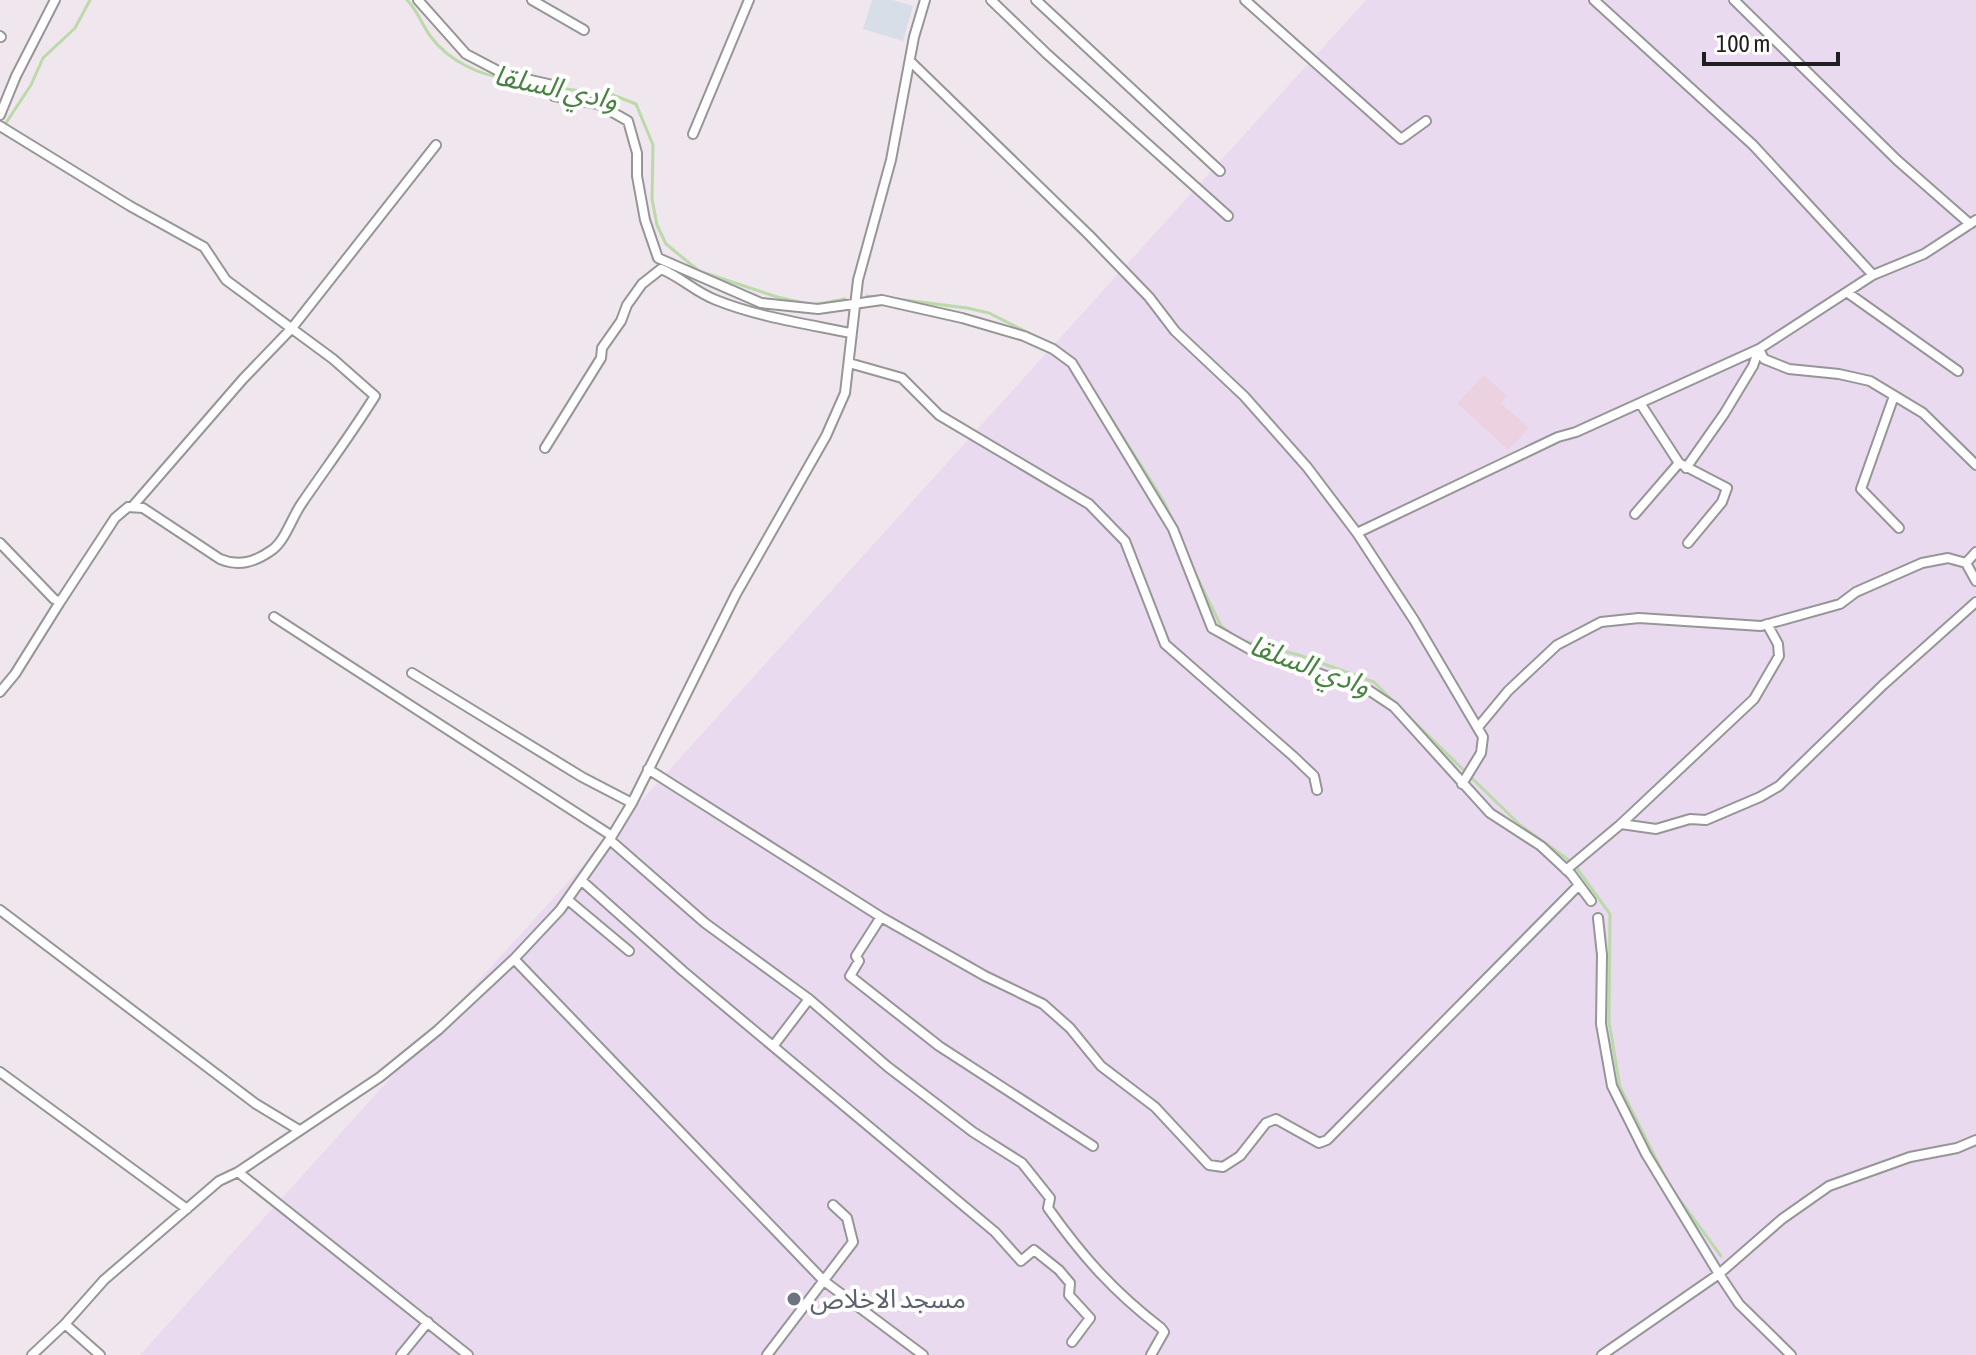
<svg xmlns="http://www.w3.org/2000/svg" width="1976" height="1355" font-family="'Asap Condensed','Noto Sans Arabic',sans-serif">
  <rect width="100%" height="100%" fill="#efe6ee"/>
  <path fill="#d8dee8" d="M872,0H893L913,6L903,41L863,29Z"/>
  <path fill="#e9daf0" d="M1366,0H1976V1355H140Z"/>
  <path fill="#ecd2e0" d="M1484,375L1507,396L1501,403L1529,428L1508,450L1457,403Z"/>
  <g fill="none" stroke-linecap="round" stroke-linejoin="round">
    <path stroke="#bbdaa9" stroke-width="3" d="M407,0C418,11 422,25 431,37C449,61 479,75 508,79
      M558,88L613,95L636,104L653,145L652,199L657,225L666,244L699,271L777,297L813,305L845,299
      M0,132L31,85L43,58L75,28L90,0
      M867,296L877,297
      M897,299L967,308L989,313L1038,338
      M1059,349L1072,358
      M1092,388L1163,500L1173,521
      M1193,569L1221,626L1234,636
      M1240,640L1299,655L1374,682L1397,705
      M1402,710L1520,825L1573,863L1610,914L1609,1022L1620,1087L1667,1181
      M1671,1188L1721,1256"/>
    <defs>
      <path id="minor" d="M418,0L466,54L504,74L557,86
        M532,0L584,30
        M991,0L1047,54L1228,216
        M1036,0L1220,171
        M1245,0L1401,139L1426,121
        M1594,0L1753,145L1873,275
        M1734,0L1897,160L1970,224
        M0,36L1,37
        M910,61L1089,235L1149,297L1175,331L1244,396L1307,467L1357,533L1414,620L1483,737L1481,753L1462,784
        M554,96L598,104L628,121L637,153V176L645,220L658,258L761,303L818,309L882,300L962,318L1024,336L1053,349L1072,363L1173,529L1212,628L1253,651L1370,691L1394,707L1490,813L1541,846L1571,874L1591,901
        M0,115L16,76L55,0
        M0,126L130,206L204,247L226,280L333,359L375,396C352,433 326,468 302,503C292,517 285,541 272,550C255,562 239,567 220,559L143,508L128,507L115,518L60,602L54,599L0,543
        M693,134L749,0
        M1848,293L1958,371
        M1759,349L1764,359L1789,369L1839,374L1870,381L1923,413L1976,465
        M849,363L902,378L939,415L1089,504L1125,541L1165,644L1293,756L1314,776L1317,790
        M1894,396L1861,489L1899,528
        M1640,403L1679,463L1727,488L1722,502L1688,543
        M545,448L601,358L602,348L621,321L627,305L642,284L661,269C681,277 695,292 716,300C758,317 807,324 851,333
        M1686,468L1724,414L1753,366L1759,349
        M132,507L243,379L292,328L436,145
        M1635,514L1679,463
        M1357,533L1558,437L1576,432L1759,349L1873,275L1924,254L1976,220
        M1976,552L1966,563L1976,581
        M274,617L612,836
        M412,673L582,777L632,803
        M0,692L15,674L60,602
        M1479,726L1508,691L1557,645L1601,622L1639,618L1761,626L1840,604L1856,592L1922,563L1948,558L1966,563
        M648,769L881,917L985,976L1043,1004L1070,1028L1101,1066L1155,1107L1209,1165L1223,1167L1240,1156L1266,1123L1276,1119L1319,1143L1327,1140L1578,886
        M1621,824L1656,829L1690,819L1706,820L1760,797L1779,786L1883,685L1976,602
        M610,840L705,923L809,999L888,1067L973,1132L1022,1163L1050,1198L1048,1208C1083,1257 1113,1291 1161,1328L1164,1332L1151,1355
        M1566,870L1621,824L1754,699L1779,656L1778,644L1767,624
        M582,881L683,971L995,1232L1021,1261L1034,1250L1059,1270L1070,1283L1069,1295L1090,1318L1072,1342
        M568,900L629,951
        M0,910L256,1104L299,1130
        M881,917L856,956L859,961L850,976L939,1046L1093,1146
        M1598,918L1602,955L1601,1024L1612,1086L1646,1154L1719,1274L1739,1304L1791,1355
        M514,959L824,1281L923,1355
        M774,1045L809,999
        M0,1072L187,1209
        M238,1172L468,1355
        M65,1324L100,1355
        M32,1355L65,1324L104,1280L219,1181L238,1172L380,1077L438,1030L514,959L560,910L612,836L632,803L736,594L826,436L845,393L858,280L891,160L914,37L925,0
        M401,1355L428,1322
        M767,1355L853,1242L847,1218L833,1205
        M1602,1355L1719,1274L1782,1219L1829,1186L1910,1157L1957,1148L1976,1140"/>
    </defs>
    <use href="#minor" stroke="#969696" stroke-width="12"/>
    <use href="#minor" stroke="#fff" stroke-width="8"/>
  </g>
  <circle fill="#6b7280" stroke="#fff" stroke-width="3" cx="794" cy="1299" r="8"/>
  <g text-anchor="middle" dominant-baseline="central" stroke-width="8" stroke-linejoin="round" paint-order="stroke">
    <g font-size="26" fill="#5b616d" stroke="#fff" text-anchor="start">
      <text x="810" y="1299">مسجد الاخلاص</text>
    </g>
    <g font-size="28" font-style="italic" fill="#488341" stroke="#fff">
      <text transform="translate(556 87) rotate(12)">وادي السلقا</text>
      <text transform="translate(1310 665) rotate(20)">وادي السلقا</text>
    </g>
  </g>
  <path d="M1704 52v12h134v-12" fill="none" stroke="#1f1f1f" stroke-width="4"/>
  <text x="1716" y="52" font-size="24" fill="#1f1f1f" stroke="#ffffff" stroke-width="6" paint-order="stroke">100 m</text>
</svg>
